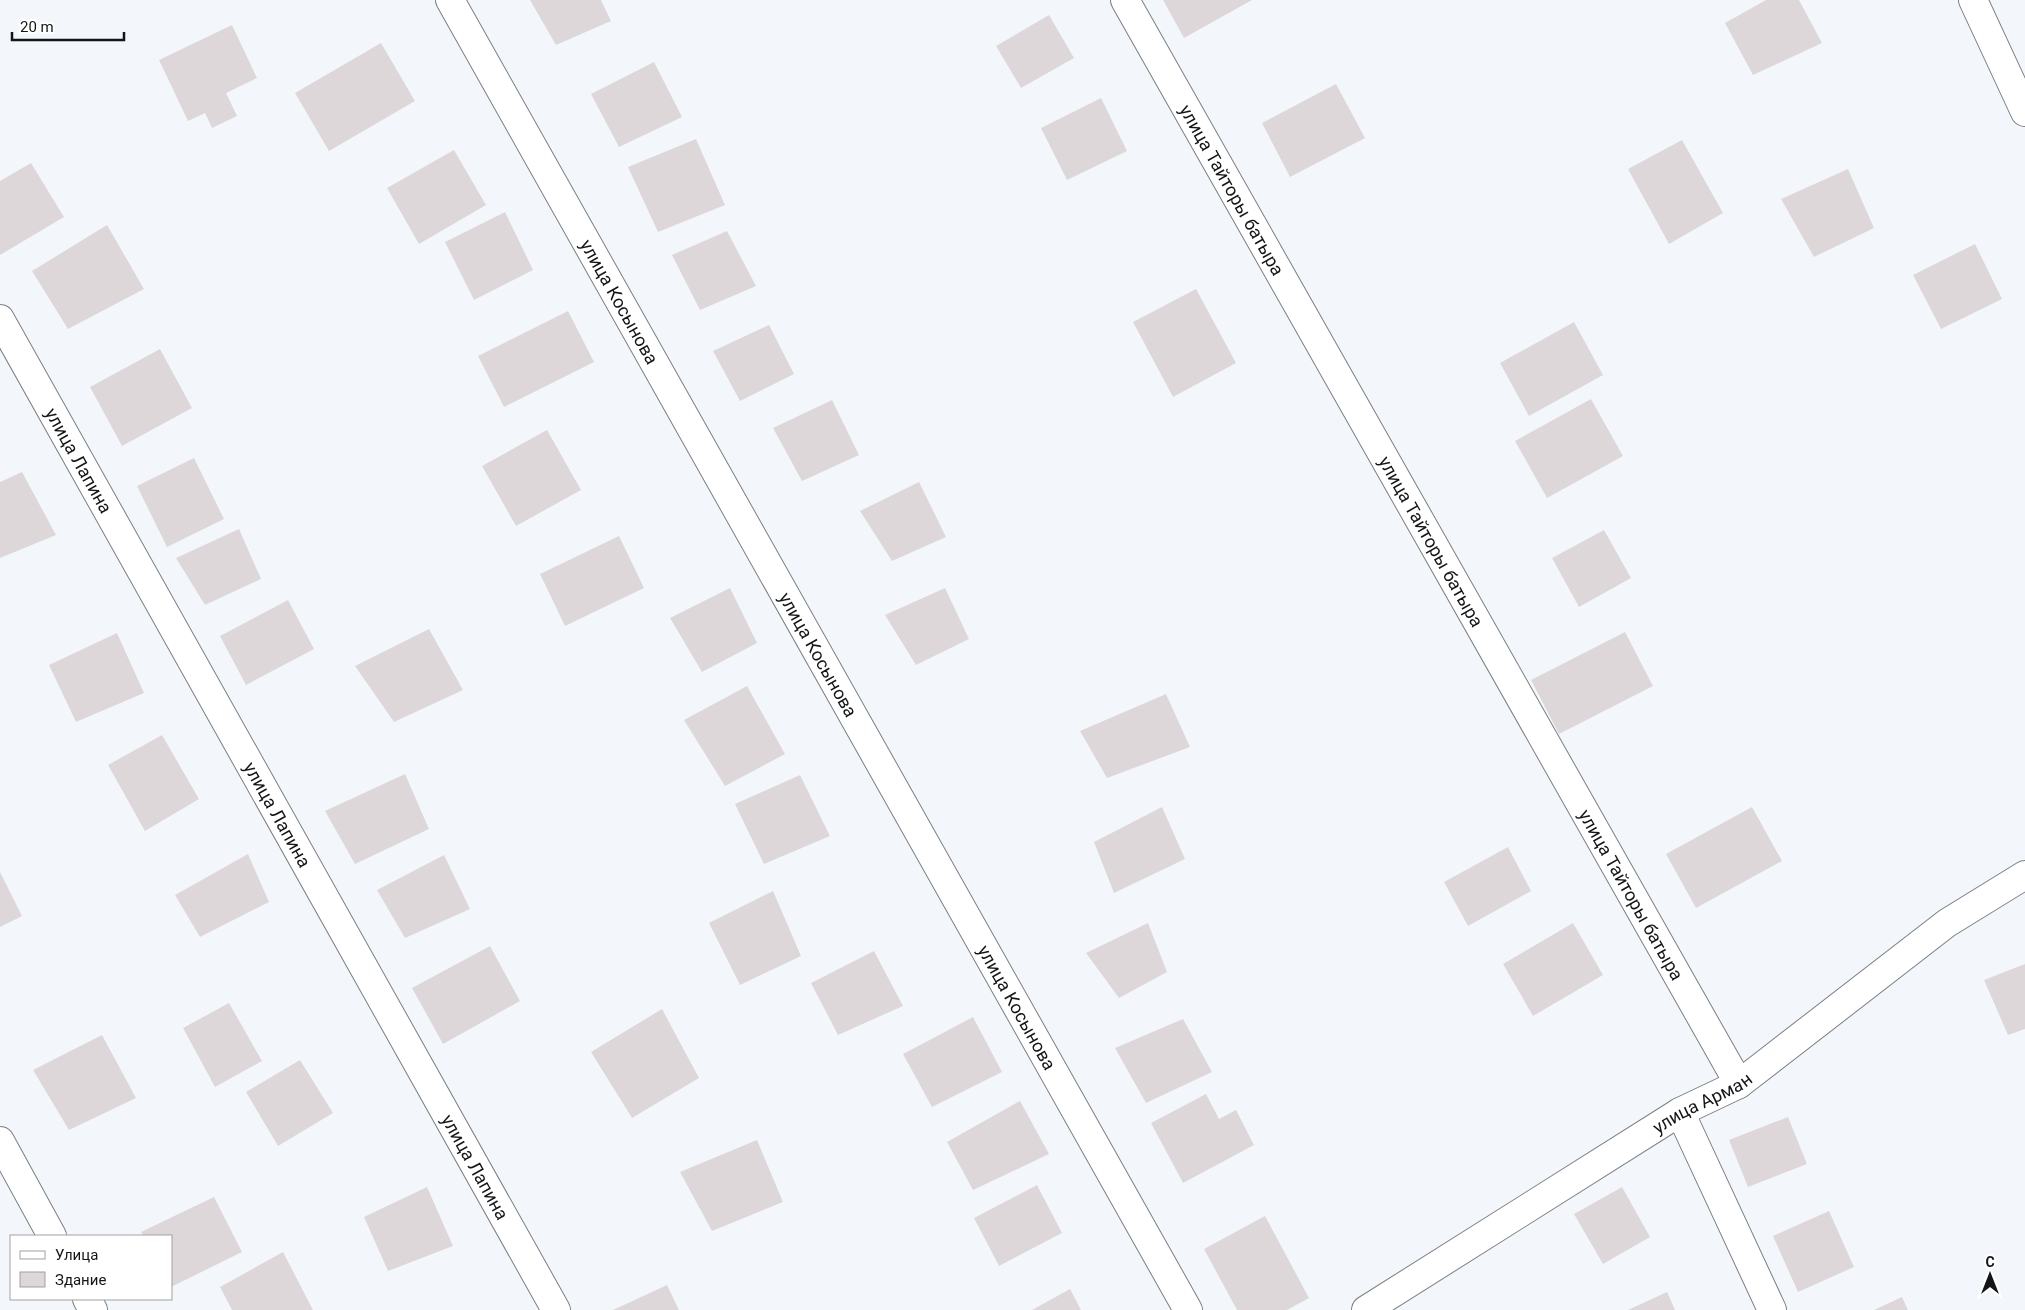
<svg xmlns="http://www.w3.org/2000/svg" width="2025" height="1310" font-family="Roboto,sans-serif">
  <rect width="100%" height="100%" fill="#f3f7fc"/>
  <path fill="#ded7da" d="M530,0H601L611,21L556,45Z
    M1163,0H1252L1184,38Z
    M1766,0H1799L1822,43L1753,75L1725,23Z
    M1049,15L1074,58L1021,88L996,46Z
    M232,25L257,78L226,93L237,116L212,128L205,113L188,121L159,60Z
    M381,43L415,101L329,151L295,93Z
    M654,62L682,117L619,147L591,94Z
    M1336,84L1365,138L1290,177L1262,123Z
    M1101,98L1127,151L1067,180L1041,128Z
    M696,139L725,205L658,232L628,167Z
    M1682,140L1723,213L1669,244L1628,169Z
    M454,150L486,205L419,244L387,188Z
    M31,163L64,217L0,255V181Z
    M1848,169L1874,228L1814,257L1781,199Z
    M505,212L533,270L474,300L445,242Z
    M107,225L144,289L68,329L32,271Z
    M727,231L756,286L700,310L672,255Z
    M1975,244L2002,299L1941,329L1913,275Z
    M1196,289L1236,363L1173,397L1133,322Z
    M568,311L594,362L504,407L478,356Z
    M1574,322L1603,375L1529,416L1500,363Z
    M769,325L794,374L740,401L713,351Z
    M160,349L192,408L122,446L90,387Z
    M1591,399L1623,456L1547,498L1515,441Z
    M832,400L859,455L802,481L773,428Z
    M547,430L581,490L516,526L482,466Z
    M194,458L224,519L167,547L137,486Z
    M22,472L56,535L0,558V482Z
    M919,482L946,537L892,561L860,511Z
    M239,529L261,579L205,605L176,558Z
    M1604,530L1631,578L1579,607L1552,558Z
    M619,536L644,588L565,626L540,574Z
    M730,588L757,643L702,672L670,618Z
    M945,588L969,639L916,665L885,615Z
    M288,600L314,649L246,685L220,636Z
    M429,629L463,690L394,722L355,666Z
    M1625,632L1653,686L1559,734L1531,680Z
    M117,633L144,693L76,722L49,665Z
    M747,686L785,754L725,786L684,720Z
    M1166,694L1190,747L1107,778L1080,731Z
    M162,735L199,799L145,831L108,765Z
    M405,774L429,829L355,864L325,811Z
    M800,775L830,836L764,864L735,804Z
    M1162,807L1185,859L1114,893L1094,842Z
    M1752,807L1782,861L1696,908L1666,854Z
    M1508,847L1531,891L1468,926L1444,882Z
    M248,854L269,902L200,937L175,895Z
    M444,855L470,909L405,938L377,890Z
    M0,872L22,916L0,927Z
    M773,891L801,956L740,985L709,923Z
    M1148,923L1167,972L1119,998L1086,953Z
    M1573,923L1603,975L1533,1016L1503,964Z
    M490,946L520,1001L443,1044L412,988Z
    M874,951L903,1006L838,1035L811,983Z
    M2025,964V1029L2008,1035L1984,980Z
    M229,1003L262,1061L215,1087L183,1028Z
    M662,1009L699,1078L632,1118L591,1052Z
    M973,1017L1002,1072L932,1107L903,1054Z
    M1183,1019L1212,1072L1146,1103L1115,1048Z
    M102,1035L136,1098L69,1130L33,1070Z
    M300,1060L333,1113L278,1146L246,1092Z
    M1206,1094L1219,1119L1236,1110L1254,1145L1183,1183L1151,1123Z
    M1020,1101L1049,1154L973,1190L947,1142Z
    M1788,1117L1807,1164L1748,1187L1729,1140Z
    M757,1140L783,1202L712,1231L680,1172Z
    M1037,1185L1062,1233L999,1266L974,1218Z
    M427,1187L453,1246L388,1271L364,1217Z
    M1622,1187L1650,1237L1603,1264L1574,1214Z
    M214,1197L242,1252L171,1287V1236H144L141,1232Z
    M1829,1211L1854,1267L1798,1292L1773,1236Z
    M1265,1216L1309,1298L1287,1310H1237L1204,1249Z
    M283,1252L313,1310H232L220,1287Z
    M667,1285L679,1310H613Z
    M1070,1289L1081,1310H1032Z
    M1667,1292L1675,1310H1628Z
    M1902,1297L1908,1310H1874Z"/>
  <g fill="none" stroke-linecap="round" stroke-linejoin="round">
    <defs>
      <g id="minor">
        <path id="s1" d="M450,0L1188,1310"/>
        <path id="s2" d="M1125,0L1739,1084"/>
        <path d="M1973,0L2025,112"/>
        <path id="s3" d="M0,319L556,1310"/>
        <path d="M1680,1112L1772,1310"/>
        <path d="M0,1141L52,1236"/>
        <path d="M87,1299L93,1310"/>
        <path id="s4" d="M1366,1310L1680,1112L1739,1084L1947,923L2025,875"/>
      </g>
    </defs>
    <use href="#minor" stroke="#7b7f83" stroke-width="30"/>
    <use href="#minor" stroke="#fff" stroke-width="28"/>
  </g>
  <g text-anchor="middle" dominant-baseline="central" stroke-width="4.5" stroke-linejoin="round" paint-order="stroke">
    <g font-size="18" fill="#131516" stroke="#fff">
      <text stroke="none"><textPath href="#s2" startOffset="218">улица Тайторы батыра</textPath></text>
      <text stroke="none"><textPath href="#s1" startOffset="346">улица Косынова</textPath></text>
      <text stroke="none"><textPath href="#s3" startOffset="162">улица Лапина</textPath></text>
      <text stroke="none"><textPath href="#s2" startOffset="622">улица Тайторы батыра</textPath></text>
      <text stroke="none"><textPath href="#s1" startOffset="751">улица Косынова</textPath></text>
      <text stroke="none"><textPath href="#s3" startOffset="568">улица Лапина</textPath></text>
      <text stroke="none"><textPath href="#s2" startOffset="1028">улица Тайторы батыра</textPath></text>
      <text stroke="none"><textPath href="#s1" startOffset="1156">улица Косынова</textPath></text>
      <text stroke="none"><textPath href="#s4" startOffset="395">улица Арман</textPath></text>
      <text stroke="none"><textPath href="#s3" startOffset="972">улица Лапина</textPath></text>
    </g>
  </g>
  <rect x="10" y="1235" width="162" height="65" fill="#ffffff" stroke="#a1a1a2"/>
  <rect x="20" y="1251" width="25" height="8" fill="#ffffff" stroke="#a1a1a2"/>
  <text x="55" y="1260" font-size="15" fill="#131516">Улица</text>
  <rect x="20" y="1272" width="25" height="15" fill="#ded7da" stroke="#a1a1a2"/>
  <text x="55" y="1285" font-size="15" fill="#131516">Здание</text>
  <g transform="translate(1990 1275)" stroke="#ffffff" stroke-width="4" paint-order="stroke">
  <path d="M0-4L9 19L0 12L-9 19Z" fill="#131516"/>
  <text y="-8" font-size="14" font-weight="bold" text-anchor="middle" fill="#131516">С</text>
  </g>
  <path d="M12 32v8h112v-8" fill="none" stroke="#131516" stroke-width="2.5"/>
  <text x="20" y="32" font-size="15" fill="#131516" stroke="#ffffff" stroke-width="4" paint-order="stroke">20 m</text>
</svg>
